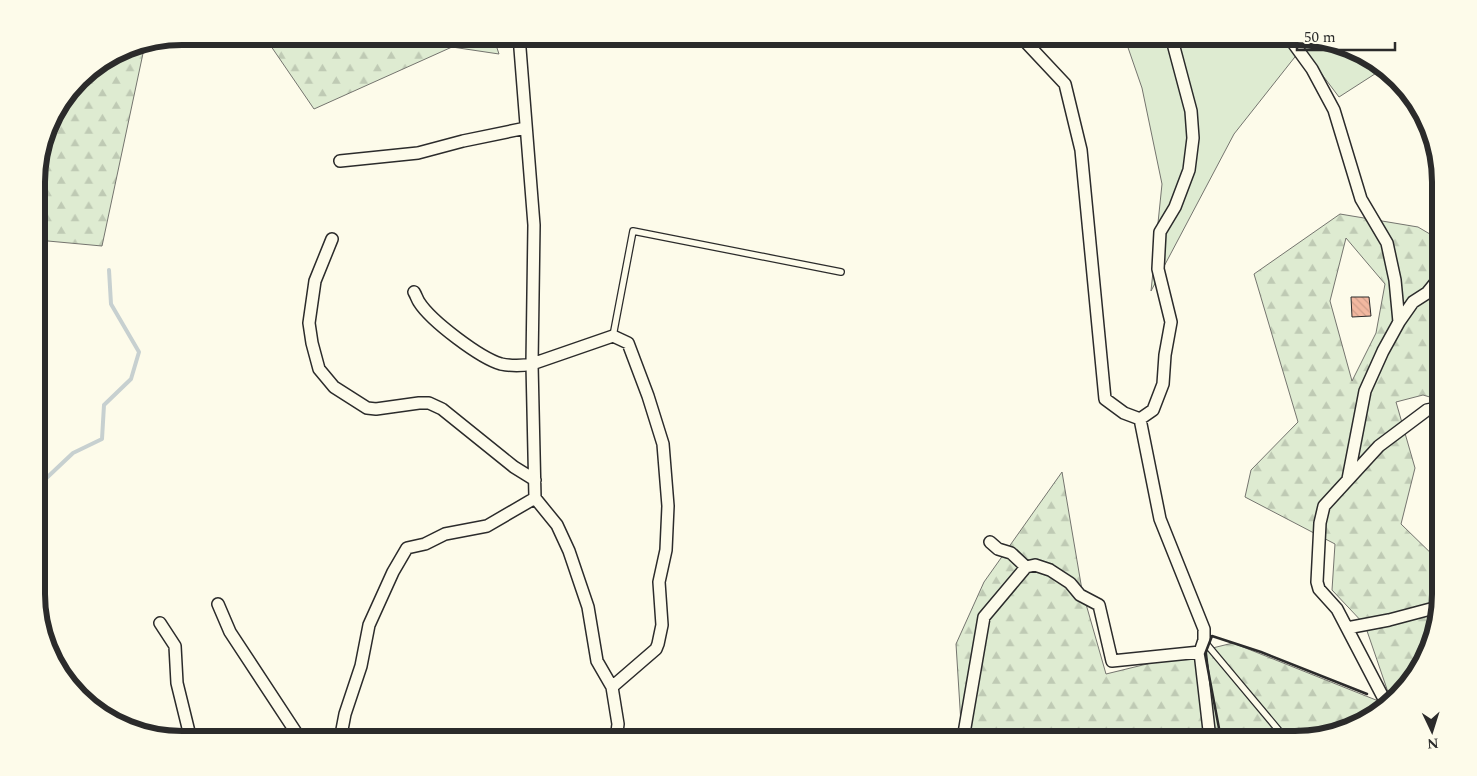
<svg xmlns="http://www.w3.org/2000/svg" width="1477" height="776" font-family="Spectral,serif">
  <defs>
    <pattern id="forest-firs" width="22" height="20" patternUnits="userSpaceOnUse" patternTransform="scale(1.25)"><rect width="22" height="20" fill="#deebd1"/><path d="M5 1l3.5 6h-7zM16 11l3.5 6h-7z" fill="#bfcab4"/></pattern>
    <pattern id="building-back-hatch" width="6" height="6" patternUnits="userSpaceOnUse" patternTransform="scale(1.25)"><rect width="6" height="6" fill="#f2b8a0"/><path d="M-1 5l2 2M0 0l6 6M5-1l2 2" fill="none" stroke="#d09e8a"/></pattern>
  </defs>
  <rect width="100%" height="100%" fill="#fdfbea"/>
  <path fill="#deebd1" stroke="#74746e" d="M1124,36H1295L1360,51L1381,70L1339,97L1302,48L1234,134L1151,291L1162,184L1142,88Z"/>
  <path fill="url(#forest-firs)" stroke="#74746e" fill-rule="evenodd" d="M264,36H493L499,54L452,47L314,109Z
    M145,44L102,246L37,240V172L51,118L86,73L127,47Z
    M1340,214L1418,227L1440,240V400L1423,395L1396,402L1415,468L1401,524L1441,563V594L1426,659L1393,696L1389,695L1365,625L1332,590L1335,544L1245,497L1251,470L1298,422L1254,274ZM1346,238L1385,284L1376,333L1352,381L1330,301Z
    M1062,472L1082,590L1106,674L1233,643L1386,704L1376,715L1304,739L962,740L956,644L984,582Z"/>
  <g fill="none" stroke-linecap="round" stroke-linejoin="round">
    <path stroke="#c7d0d0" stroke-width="4" d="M37,487L73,453L102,439L104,405L131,379L139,352L111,304L109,270"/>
  </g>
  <path fill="url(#building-back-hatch)" stroke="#2b2b2b" d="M1351,297H1369L1371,316L1352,317Z"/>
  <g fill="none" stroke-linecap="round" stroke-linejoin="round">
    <defs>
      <path id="service" d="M613,336L633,231L841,272
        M1204,641L1286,739"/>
      <path id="minor" d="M519,36L534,225L532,364L613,336L628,343L648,396L663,444L668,506L666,550L659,582L662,625L658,644L656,649L612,687
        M1020,36L1065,84L1081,150L1105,399L1124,413L1140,419L1153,410L1163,384L1165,355L1171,322L1158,269L1160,232L1175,207L1189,170L1193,138L1191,111L1171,36
        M1288,36L1312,69L1334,110L1361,199L1387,243L1395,280L1399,322
        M340,161L418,153L463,141L526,128
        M332,239L315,281L309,323L312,343L319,369L334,387L367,408L376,409L419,403H429L442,409L514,467L535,480
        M414,292C416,295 417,299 419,302C431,321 480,358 501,364C511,366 522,366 532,364L535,498L557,525L569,551L588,607L597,661L612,687L618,724L616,740
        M1140,419L1160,519L1204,629V640L1200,652L1210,739
        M1348,479L1365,391L1383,351L1399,322L1413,302L1427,293L1440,277
        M990,542L998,549L1011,553L1026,567L1035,565L1050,570L1070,583L1080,595L1099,605L1112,661L1200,652
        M218,604L230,632L301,740
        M160,623L175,646L177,683L191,740
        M1347,628L1389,620L1438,607
        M1384,699L1337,609L1319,589L1317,582L1320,523L1324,506L1379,446L1427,410L1437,408L1440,411
        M963,739L984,617L1026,567
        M340,740L345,714L361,666L369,625L393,572L407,548L425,544L445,534L487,526L535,498"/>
    </defs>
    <use href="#service" stroke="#2b2b2b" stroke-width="8"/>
    <use href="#minor" stroke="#2b2b2b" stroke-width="14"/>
    <use href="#service" stroke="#fdfbea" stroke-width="5.5"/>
    <use href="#minor" stroke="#fdfbea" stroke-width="11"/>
    <path stroke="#2b2b2b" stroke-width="2.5" d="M1221,739L1205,654L1212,636L1261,652L1367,694"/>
  </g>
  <path d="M0 0H1477V776H0ZM182 45H1295A137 137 0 0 1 1432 182V594A137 137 0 0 1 1295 731H182A137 137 0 0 1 45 594V182A137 137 0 0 1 182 45Z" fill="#fdfbea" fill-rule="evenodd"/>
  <path fill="none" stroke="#2b2b2b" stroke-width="6" d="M182 45H1295A137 137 0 0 1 1432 182V594A137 137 0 0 1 1295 731H182A137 137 0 0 1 45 594V182A137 137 0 0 1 182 45Z"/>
  <g transform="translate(1432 731) rotate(176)" stroke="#fdfbea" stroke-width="4" paint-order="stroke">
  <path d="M0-4L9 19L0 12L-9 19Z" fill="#2b2b2b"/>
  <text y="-8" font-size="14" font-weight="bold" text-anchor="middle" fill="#2b2b2b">N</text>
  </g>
  <path d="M1297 42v8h98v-8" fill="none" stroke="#2b2b2b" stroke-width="2.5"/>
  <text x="1304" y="42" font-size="15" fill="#2b2b2b" stroke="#fdfbea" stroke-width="4" paint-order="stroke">50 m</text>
</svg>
